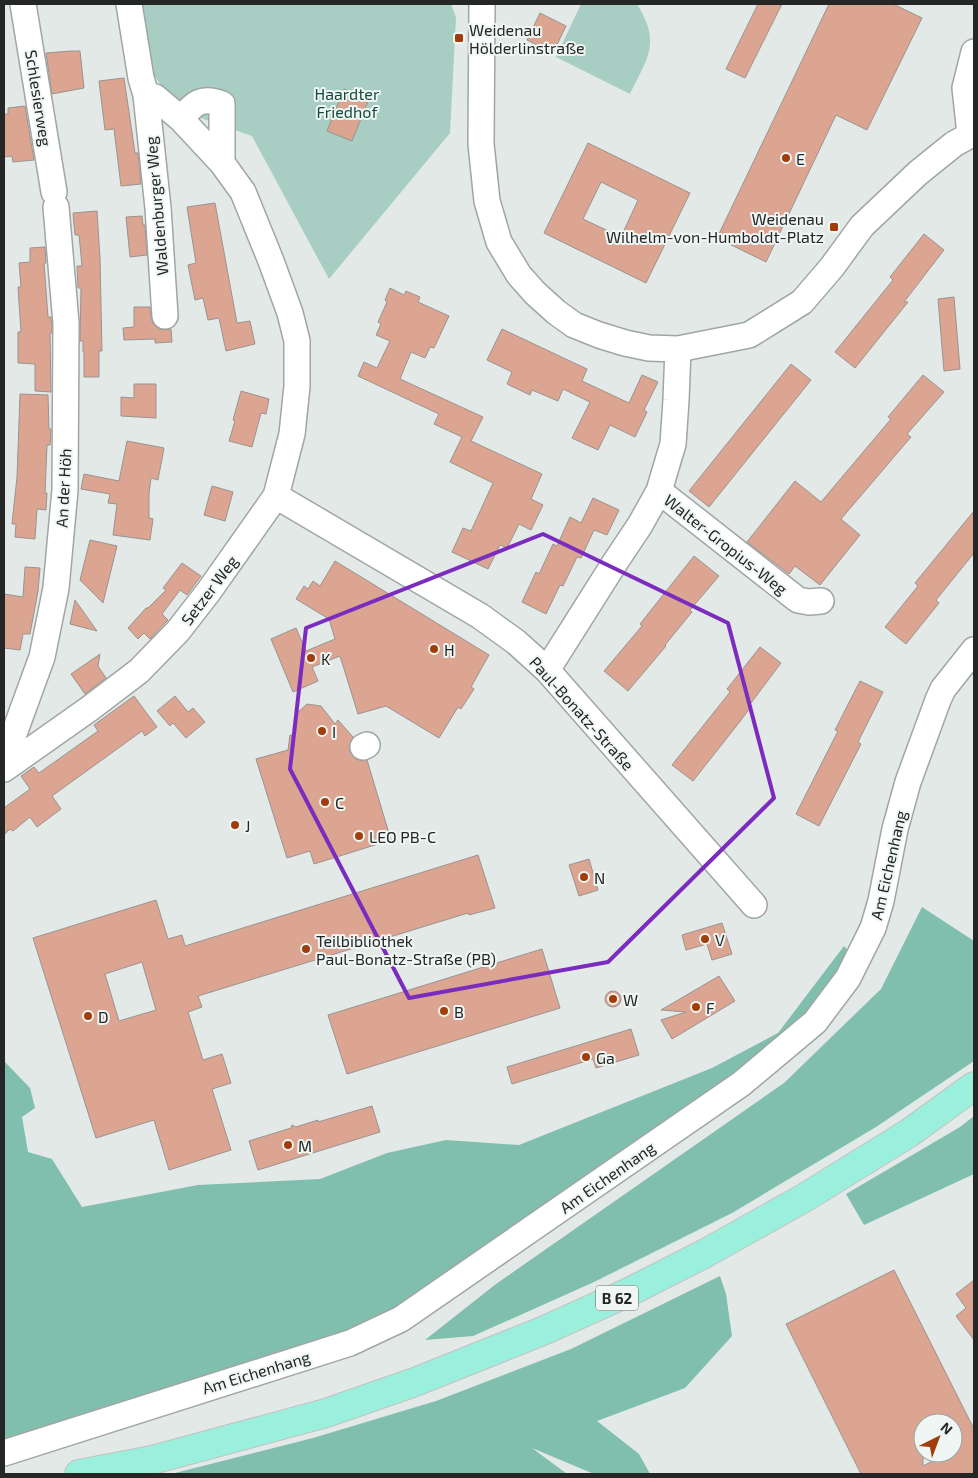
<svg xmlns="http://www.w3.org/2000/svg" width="978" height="1478" font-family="'Exo 2',sans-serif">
  <rect width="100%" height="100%" fill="#e2e9e7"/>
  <path fill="#a8cdc2" d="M135,4H451L456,17L450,133L329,279L252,136L178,110L145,62Z
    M581,4H637C661,43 648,57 630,94L556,57Z"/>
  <path fill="#80beae" d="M922,907L974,941V1061L876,1127L732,1213L594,1282L473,1336L425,1340L496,1284L784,1083L881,989Z
    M844,946L851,954L797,1030L393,1314L263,1361L4,1439V1061L30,1088L35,1108L22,1117L28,1152L52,1159L82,1207L198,1185L320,1179L387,1153L446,1140L519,1145L712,1068L778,1033Z
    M974,1116V1174L864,1225L846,1194L960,1127Z
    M720,1276L726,1294L732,1336L685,1388L597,1421L639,1454L650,1474H594L532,1448L567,1474H171L313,1438L436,1401L571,1349Z"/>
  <path fill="#dba592" stroke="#9a9391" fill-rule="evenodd" d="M758,4H782L745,78L726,69Z
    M829,4H893L922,18L867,130L836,115L766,262L717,238Z
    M540,13L566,26L553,53L527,40Z
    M71,51H80L84,88L52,94L46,53Z
    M124,78L135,153H138L141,184L121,186L114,129L105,130L99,81Z
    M344,89L369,99L352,141L327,131Z
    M25,106L34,160L13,162L12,156L4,157V114H8V108Z
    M588,143L690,193L646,283L544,233ZM601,182L638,200L621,237L583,219Z
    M215,203L237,323L250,321L255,344L226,351L219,318L208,320L203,298L195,300L188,265L196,263L187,207Z
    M97,211L100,258L102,351H99V377H84V352H83V341H80L81,288H78L77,266H82L79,235H75L73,213Z
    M142,216L143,225H145L147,255L130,257L126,217Z
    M924,234L944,250L904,302H908L855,368L835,352L893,280L890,277Z
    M45,247L46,263H44L48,317H51L52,324V333H50L51,392L35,391V364L18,363V332H21L18,287H21L19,263L30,262V248Z
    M390,288L404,295L406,291L420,297L418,302L449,316L434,348L430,347L425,358L411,352L400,379L483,417L471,441L542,474L531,499L543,505L531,530L519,524L507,548L500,545L488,569L452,552L463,528L471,531L493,483L450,462L462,437L434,424L439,414L358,376L364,362L377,368L390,341L376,335L381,324L378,322L387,302L385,300Z
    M954,297L960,369L944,371L938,299Z
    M134,307H150L151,317L153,324L159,329L165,330L171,329L172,342L155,343V339L124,340L123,328L134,327Z
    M502,329L587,369L582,381L629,403L642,375L658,382L644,410L647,412L635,437L610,425L598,450L572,438L590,402L563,389L558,401L532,390L530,395L507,384L512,372L487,360Z
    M791,364L811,380L709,507L689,491Z
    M923,375L944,392L907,434L911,437L841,519L860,535L820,585L795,566L789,574L747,542L795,481L821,502L891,419L888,417Z
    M134,384H156V418L121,416V397L134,398Z
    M241,391L269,399L266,414L261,413L252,447L229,441L235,421L233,420Z
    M20,394L48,395L49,429H51V432L50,445H47L45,493H47L46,510L37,509L35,539L15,537L16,524H12L17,477Z
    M127,441L164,448L158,480L151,478L149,494V518L153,519L150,540L113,535L117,504L108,503L110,494L81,489L84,474L119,481Z
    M212,486L233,492L225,521L204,515Z
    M593,498L619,510L607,535L594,530L581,558L577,557L563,586L560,585L546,614L522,602L536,572L539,574L553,544L557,546L570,517L581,523Z
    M974,511V553L936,600L939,603L906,644L885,627L918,586L915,583Z
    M90,540L117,546L103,603L80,580Z
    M694,556L719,576L690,610L692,612L665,645L666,646L628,691L604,671L642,626L640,624Z
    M335,561L489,655L471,687L474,689L461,709L458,707L439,738L386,706L358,714L340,656L312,667L318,681L293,692L271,639L296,628L306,651L335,639L329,619L296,599L304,586L308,589L313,581L320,586Z
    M182,563L201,576L187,595L180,590L162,614L168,620L150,639L144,633L138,639L128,628L146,608H148L166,590L163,588Z
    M25,567L40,568L38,591L30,634H23L20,650L4,648V594L23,597Z
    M75,600L97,631L70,624Z
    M760,647L781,663L748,707L750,708L738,724L693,781L672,765L730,692L727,689Z
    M100,654L98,666L106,678L85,694L71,674Z
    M860,681L883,692L858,742L861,744L819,826L796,814L838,731L835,730Z
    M134,696L157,727L145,736L142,731L52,796L61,809L37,827L30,817L13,831L10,829L4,835V808L30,789L21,776L34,767L39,773L77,746L98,731L94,725Z
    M175,696L188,712L193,708L205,722L186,738L173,723L170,726L157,711Z
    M307,704L321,706L335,724L338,720L353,737L349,746L350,753L356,759L362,761L367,760L391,840L314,864L310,851L287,858L256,759L288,750L290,735L295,736L297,713Z
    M478,855L495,908L469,915L468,913L198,996L202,1007L188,1012L203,1060L222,1054L231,1083L212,1089L231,1150L169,1170L154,1120L96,1138L33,938L156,900L168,939L182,935L185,946ZM142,962L156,1010L119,1021L105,974Z
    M589,859L598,890L579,896L569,865Z
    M722,923L732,954L712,960L707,944L686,950L682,935Z
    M542,949L560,1008L347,1074L328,1015Z
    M719,976L735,1001L672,1039L661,1020L686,1012L661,1010Z
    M605 999a8 8 0 1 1 16 0a8 8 0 1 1-16 0Z
    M631,1029L639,1055L596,1068L593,1059L512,1084L507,1067Z
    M372,1106L380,1132L258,1170L249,1141L291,1128L292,1125L296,1127L318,1120V1122Z
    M894,1270L974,1429V1474H861L786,1324ZM923,1423H953V1453H948L923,1466Z
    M974,1280V1340L956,1316L966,1308L956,1294Z"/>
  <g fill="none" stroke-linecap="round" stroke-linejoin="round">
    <defs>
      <path id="minor" d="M23,4L54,192
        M482,4L481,144L487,201L499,242L519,275L535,293L556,312L574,325L599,335L625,343L649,348L678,349L749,335L802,302L832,267L862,226L918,173L954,144L974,133
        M146,95L158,208L165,316
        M181,119C194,103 201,96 222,104V163
        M970,134L965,88L974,52
        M659,491L798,600L809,602L821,601
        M276,496L480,616L516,642L547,670L754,905
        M547,670L614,564L640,525L659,491L673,444L676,400L678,349
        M363,747L367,745
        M4,761L42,657L56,588L65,490L66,323L56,207
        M4,769L89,709L139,671L178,631L209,591L276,496L292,434L297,386V341L290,313L271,261L243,192L222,163L181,119L155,97L146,95L141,78L129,4
        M4,1453L350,1343L401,1319L741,1084L815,1022L848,978L873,928L881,901L895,829L908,782L938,700L943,689L974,650"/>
      <path id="major" d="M79,1474L152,1460L326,1413L415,1382L545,1330L629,1292L704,1254L804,1198L909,1133L974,1086"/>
    </defs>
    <use href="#minor" stroke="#a0a6a4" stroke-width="28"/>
    <use href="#major" stroke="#c2c3c2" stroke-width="30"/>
    <use href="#minor" stroke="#fff" stroke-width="25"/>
    <use href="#major" stroke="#9bf0dd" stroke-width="28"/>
  </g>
  <path fill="none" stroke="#7b2cbf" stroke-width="4" stroke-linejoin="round" d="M543,534L728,623L774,798L608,962L409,998L290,769L306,628Z"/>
  <g fill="#a13d0b" stroke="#eff6f4" stroke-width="2">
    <rect x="454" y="33" width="10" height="10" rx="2.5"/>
    <circle cx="786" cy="158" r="5"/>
    <rect x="829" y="222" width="10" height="10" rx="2.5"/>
    <circle cx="434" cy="649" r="5"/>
    <circle cx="311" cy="658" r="5"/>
    <circle cx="322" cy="731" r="5"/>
    <circle cx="325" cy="802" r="5"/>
    <circle cx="235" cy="825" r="5"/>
    <circle cx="359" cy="836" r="5"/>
    <circle cx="584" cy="877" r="5"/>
    <circle cx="705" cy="939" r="5"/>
    <circle cx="306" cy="949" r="5"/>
    <circle cx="613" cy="999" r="5"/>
    <circle cx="696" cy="1007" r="5"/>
    <circle cx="444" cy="1011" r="5"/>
    <circle cx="88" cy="1016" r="5"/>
    <circle cx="586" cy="1057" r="5"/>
    <circle cx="288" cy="1145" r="5"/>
  </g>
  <g text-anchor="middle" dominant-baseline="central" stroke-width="4" stroke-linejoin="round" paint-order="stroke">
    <rect fill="#eff6f4" stroke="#616564" stroke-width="1" x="596" y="1285.5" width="42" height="25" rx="4"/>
    <g font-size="15" font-weight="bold" fill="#242726">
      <text x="617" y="1298">B 62</text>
    </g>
    <g font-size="16" fill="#242726" stroke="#eff6f4" text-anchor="start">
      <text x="469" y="29">Weidenau<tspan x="469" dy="18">Hölderlinstraße</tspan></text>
      <text x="796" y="158">E</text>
      <text x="824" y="218" text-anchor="end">Weidenau<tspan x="824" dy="18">Wilhelm-von-Humboldt-Platz</tspan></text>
      <text x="444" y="649">H</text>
      <text x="321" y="658">K</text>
      <text x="332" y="731">I</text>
      <text x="335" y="802">C</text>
      <text x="245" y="825">J</text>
      <text x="369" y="836">LEO PB-C</text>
      <text x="594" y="877">N</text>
      <text x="715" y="939">V</text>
      <text x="316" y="940">Teilbibliothek<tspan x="316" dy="18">Paul-Bonatz-Straße (PB)</tspan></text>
      <text x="623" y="999">W</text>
      <text x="706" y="1007">F</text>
      <text x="454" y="1011">B</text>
      <text x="98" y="1016">D</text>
      <text x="596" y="1057">Ga</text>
      <text x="298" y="1145">M</text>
    </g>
    <g font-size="16" fill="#134a3e" stroke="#eff6f4">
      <text x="347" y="93">Haardter<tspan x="347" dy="18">Friedhof</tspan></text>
    </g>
    <g font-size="16" fill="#242726" stroke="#eff6f4">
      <text transform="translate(39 98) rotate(81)">Schlesierweg</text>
      <text transform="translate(156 206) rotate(-95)">Waldenburger Weg</text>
      <text transform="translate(63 488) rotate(-87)">An der Höh</text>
      <text transform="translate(726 544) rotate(38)">Walter-Gropius-Weg</text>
      <text transform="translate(209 590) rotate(-53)">Setzer Weg</text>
      <text transform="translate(582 713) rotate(48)">Paul-Bonatz-Straße</text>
      <text transform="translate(888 865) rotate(-77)">Am Eichenhang</text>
      <text transform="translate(607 1177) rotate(-35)">Am Eichenhang</text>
      <text transform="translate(256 1372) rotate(-17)">Am Eichenhang</text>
    </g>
  </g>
  <rect width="978" height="1478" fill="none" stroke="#242726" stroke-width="10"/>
  <g transform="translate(938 1438) rotate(42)"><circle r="24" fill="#eff6f4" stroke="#9ea3a2"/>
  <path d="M0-4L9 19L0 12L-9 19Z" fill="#a13d0b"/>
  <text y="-8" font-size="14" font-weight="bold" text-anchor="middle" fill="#242726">N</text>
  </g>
</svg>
